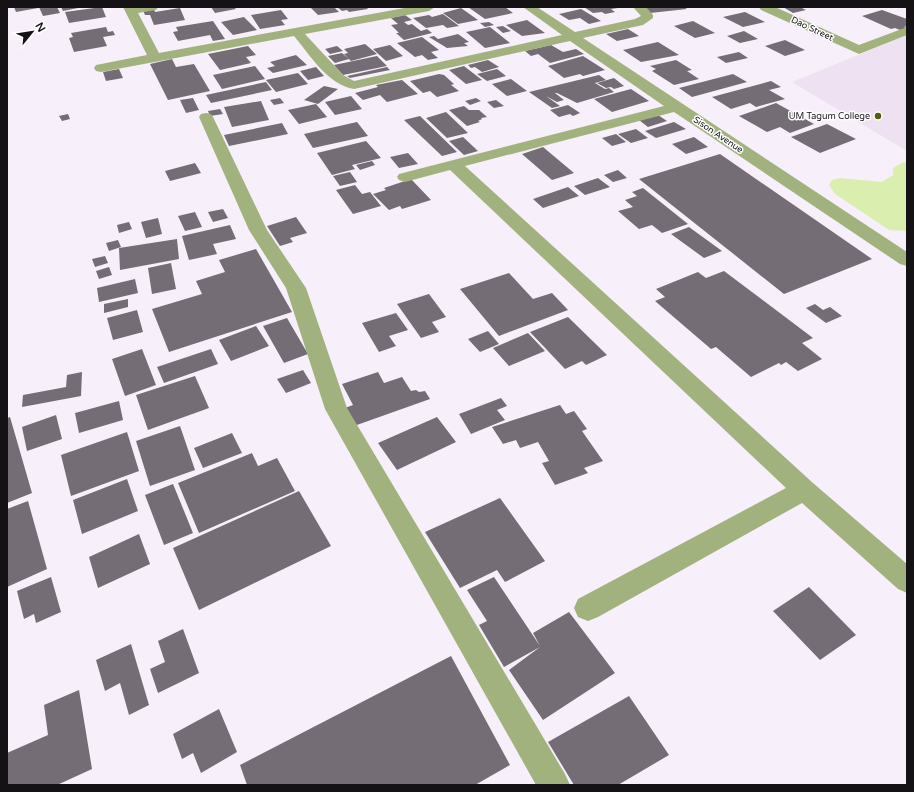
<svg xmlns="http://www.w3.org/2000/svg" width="914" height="792" font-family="'Varela Round',sans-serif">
  <rect width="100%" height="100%" fill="#f7eff9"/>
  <path fill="#eee2f2" d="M907,35V151L792,82Z"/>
  <path fill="#daefaf" d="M904,162L907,163V231L889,230L835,194L829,185L832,180L840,178L882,182L893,175V168Z"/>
  <path fill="#746d76" d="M14,7H38V8L16,12Z
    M39,7H57L60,13L43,16Z
    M61,7H78V8L63,11Z
    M102,7L106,17L69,23L65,12Z
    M211,7H234L236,9L215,13Z
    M310,7H334L339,12L318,15Z
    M337,7H366L368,9L349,12L347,10L342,11Z
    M468,7H505L513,13L485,19Z
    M584,7H618V8L611,9L615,12L605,14L602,12L593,13Z
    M644,7H684L687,9L650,13Z
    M783,7H800L806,10L793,13Z
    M180,8L185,20L154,25L150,15H145L143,10L154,9L155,12Z
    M461,8L478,20L458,24L443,13Z
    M581,9L601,21L589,24L580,18L569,20L559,14Z
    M281,10L288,19L281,20L285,25L260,29L251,15Z
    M882,10L907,19V26L904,27L907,28L900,30L895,28L891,29L862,16Z
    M745,12L765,22L743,27L723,17Z
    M443,14L459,26L447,28L443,25L426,28L413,18L429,15L432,17Z
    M405,15L412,20L404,22L408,25L412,24L421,31L427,29L432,33L404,40L396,33H399L391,25L398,24L391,18Z
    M244,17L257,30L233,35L221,22Z
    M527,20L545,33L522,36L506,25Z
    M213,21L225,39L213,41L210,35L178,41L173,32L178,31L176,27Z
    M693,21L715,33L695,38L674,26Z
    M489,22L494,25L485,27L480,23Z
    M503,26L511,31L503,33L496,27Z
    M106,27L108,32L113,31L115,35L103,37L107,46L74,52L69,38L73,37L71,33Z
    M490,27L510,43L485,48L466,32Z
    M628,29L639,36L617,41L606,34Z
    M744,31L758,39L740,43L727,36Z
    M458,34L469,42L464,43L468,46L447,48L429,37L434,36L438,39Z
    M422,37L439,50L431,52L438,58L428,60L422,55L415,57L397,43Z
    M785,40L805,50L785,56L765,46Z
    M658,42L679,55L641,62L623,50Z
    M365,44L377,54L351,61L344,54L348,53L344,49Z
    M390,45L403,56L386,61L373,49Z
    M551,45L563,52L576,49L584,54L550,63L538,54L531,56L525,51Z
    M248,46L256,55L246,57L251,63L220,70L208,54Z
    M337,46L343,51L330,54L325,49Z
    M739,52L748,58L726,63L717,57Z
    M342,53L349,59L335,63L328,56Z
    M296,55L307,65L273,73L267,68L275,66L270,62Z
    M377,56L387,66L343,75L334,65Z
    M583,56L605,70L583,76L580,74L564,78L548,66Z
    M172,59L176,67L194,64L210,91L168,100L150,64Z
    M488,60L499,67L482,72L475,67L471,68L468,65Z
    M676,60L692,70L687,71L699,79L674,85L652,71L656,69L650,66Z
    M255,66L265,79L222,89L213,75Z
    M464,66L482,80L466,84L449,70Z
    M316,67L324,76L308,80L300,71Z
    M387,67L390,70L350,78L347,76Z
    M119,69L123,78L106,81L103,72Z
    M497,69L506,76L487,81L477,74Z
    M298,73L308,84L276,92L266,80Z
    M439,74L444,75L454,84L451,85L459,91L437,97L430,91L423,93L410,81Z
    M733,74L747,82L692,97L679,88Z
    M599,75L606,80L595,83L605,89L609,88L614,92L577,103L557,93H555L564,100L557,102L546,96L560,106L552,108L529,92Z
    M614,78L624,86L614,89L611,87L606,88L597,83Z
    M511,79L527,91L507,96L492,84Z
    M402,80L418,94L387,102L380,95L363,100L355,93L378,87L376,85Z
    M771,81L781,87L769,90L785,99L756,107L750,103L731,109L712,97Z
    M266,82L272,90L211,103L206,95Z
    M324,86L338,89L318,104L304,100Z
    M631,89L649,101L612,112L594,99Z
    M351,96L362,109L335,115L325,102Z
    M193,98L199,110L186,113L180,100Z
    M280,98L284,103L274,105L270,100Z
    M476,98L481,101L470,105L465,101Z
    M496,100L504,106L494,108L487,102Z
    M261,101L269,120L232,127L224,107Z
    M776,103L814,124L790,133L780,127L767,132L739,116Z
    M316,104L327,117L299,124L288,110Z
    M568,105L580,113L573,116L570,114L559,117L550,110Z
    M464,106L469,110H479L487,117L481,118L482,119L478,121L480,122L467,126L449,110Z
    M220,109L223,114L210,116L208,111Z
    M446,112L468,133L447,138L426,118Z
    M68,114L70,119L62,121L59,116Z
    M658,115L667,121L648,127L639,120Z
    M420,116L457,152L442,156L404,120Z
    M357,122L368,136L313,148L304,134Z
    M674,122L686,129L656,138L645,131Z
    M282,123L288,134L229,146L224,135Z
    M827,124L856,139L820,153L791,137Z
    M636,129L648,138L631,143L618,134Z
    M616,134L626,142L612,146L602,138Z
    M463,137L478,151L464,155L449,141Z
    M694,137L708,147L686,154L672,144Z
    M366,141L381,158L352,165L355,169L332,175L317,153Z
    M543,147L574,173L552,180L522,154Z
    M408,153L418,164L399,168L390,157Z
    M720,154L872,259L784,294L639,179Z
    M372,161L375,165L360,170L356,165Z
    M195,163L201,173L170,181L165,171Z
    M618,170L627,178L613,182L604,175Z
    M350,172L357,182L340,186L333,176Z
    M598,178L610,187L585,195L574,186Z
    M411,179L431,200L402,209L400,206L389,210L373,194L386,190L384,188Z
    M355,185L362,194L370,192L381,206L353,214L336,190Z
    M568,187L579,196L543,208L533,199Z
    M643,188L688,224L662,233L652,225L639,229L618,211L633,207L625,200L637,196L632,192Z
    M223,209L228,218L213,222L208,212Z
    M195,212L202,227L185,231L178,216Z
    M296,217L307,233L290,238L293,242L280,246L267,226Z
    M158,218L162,234L146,238L141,222Z
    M129,222L132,229L119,233L117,225Z
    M230,225L236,239L213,244L217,254L189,260L182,236Z
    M689,227L722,251L704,258L671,234Z
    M177,239L179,259L120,270L119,248Z
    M118,240L121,247L109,251L106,243Z
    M256,249L292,312L169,352L152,309L202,294L196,281L225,272L219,260Z
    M105,256L108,263L95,267L92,259Z
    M171,263L176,289L152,294L148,268Z
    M109,267L112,275L99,279L96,271Z
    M724,271L813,338L802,343L822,359L798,371L786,362L781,365L779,363L751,377L716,347L711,349L655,301L665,297L656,289L698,272L706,278Z
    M509,273L533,299L552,293L568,310L499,336L460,289Z
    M135,279L138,293L99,302L97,288Z
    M429,294L446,317L432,322L439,332L421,338L397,304Z
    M128,299V307L104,313V304Z
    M815,304L823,310L830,307L842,316L826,323L806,308Z
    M137,310L143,332L113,340L107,318Z
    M396,313L408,330L389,336L396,346L379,352L362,323Z
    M568,317L607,355L586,365L582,361L565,369L530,332Z
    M287,318L308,354L284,363L263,326Z
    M256,326L269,346L231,361L219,340Z
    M488,331L499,344L480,352L468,339Z
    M528,333L545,351L509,366L493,348Z
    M142,349L156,385L125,396L112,359Z
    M211,349L218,364L164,383L157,367Z
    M303,370L311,383L286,393L277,379Z
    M82,372L81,396L22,407L23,395L66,387L67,375Z
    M378,372L384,383L402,377L411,391L416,390L419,392L425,391L430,399L354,426L345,408L353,405L342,384Z
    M195,376L209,408L148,430L136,395Z
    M501,398L507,406L497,410L505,420L471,434L459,414Z
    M119,401L123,420L79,433L75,413Z
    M560,405L566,414L574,411L587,429L582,431L603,461L584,468L588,473L555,485L542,463L549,461L538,442L520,448L516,440L503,444L492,427Z
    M56,415L62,439L27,451L22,427Z
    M10,417L32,493L7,503V418Z
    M437,417L456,442L397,470L378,443Z
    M180,426L195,470L150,486L136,441Z
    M127,432L139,471L71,496L61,455Z
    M232,433L242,453L203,468L194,448Z
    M252,453L258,466L277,458L295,491L199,533L178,483Z
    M127,479L138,511L82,534L73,500Z
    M173,484L193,533L164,545L145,495Z
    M299,491L331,546L199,610L173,548Z
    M500,498L545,561L505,582L497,570L460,588L425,532Z
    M28,501L47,569L7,587V509Z
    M139,534L150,564L98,588L89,557Z
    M51,577L61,612L36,623L34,614L24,619L17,591Z
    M494,577L540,646L533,633L569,612L615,673L543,720L509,670L540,647L504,667L479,625L487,621L467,590Z
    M809,587L856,635L820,660L773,611Z
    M183,629L199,673L158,693L150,669L165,662L158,641Z
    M131,644L149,705L129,715L120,683L105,691L96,660Z
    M451,656L510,765L475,785H247L240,765Z
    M79,690L92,769L57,785H7V753L48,735L44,705Z
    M629,696L669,755L618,785H574L548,742Z
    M219,709L237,752L201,773L193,753L182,759L173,734Z"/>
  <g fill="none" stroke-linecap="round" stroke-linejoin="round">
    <path fill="#a2b27f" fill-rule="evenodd" d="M123,7H158L156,10L138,13L159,53L410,7H435L429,11L305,34L343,75L354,81L562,35L523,7H537L575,32L635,19L641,16L633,7H646L653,15V18L643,25L583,38L907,252V266L900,264L674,112L465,166L813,483L907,564V593L898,589L802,503L598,617L588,621L578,617L574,608L578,599L786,488L450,170L405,182L399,180L397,177L399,174L664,106L570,41L354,89C328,85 310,55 294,36L101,72L96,71L94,68L96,65L147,55Z
      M759,7H775L859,45L907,27V35L859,54L761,10Z
      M206,113L211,114L213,117L267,230L306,288L347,408L565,774L570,785H536L325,409L286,288L249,230L199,117L201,114Z"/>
  </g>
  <circle fill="#4f620b" stroke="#fff" stroke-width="1.5" cx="878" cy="116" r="4"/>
  <g text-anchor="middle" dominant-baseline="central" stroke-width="3" stroke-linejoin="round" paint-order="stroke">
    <g font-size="9" fill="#151216" stroke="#fff">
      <text transform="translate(812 29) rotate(25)">Dao Street</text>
      <text transform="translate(718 135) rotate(34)">Sison Avenue</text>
    </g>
    <g font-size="9" fill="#151216" stroke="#fff" text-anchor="end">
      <text x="870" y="116">UM Tagum College</text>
    </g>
  </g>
  <rect width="914" height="792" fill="none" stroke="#151216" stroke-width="16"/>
  <g transform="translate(32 32) rotate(60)" stroke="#ffffff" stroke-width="3" paint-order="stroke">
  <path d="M0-3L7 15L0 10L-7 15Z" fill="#151216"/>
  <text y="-6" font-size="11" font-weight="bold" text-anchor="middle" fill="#151216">N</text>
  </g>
</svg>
